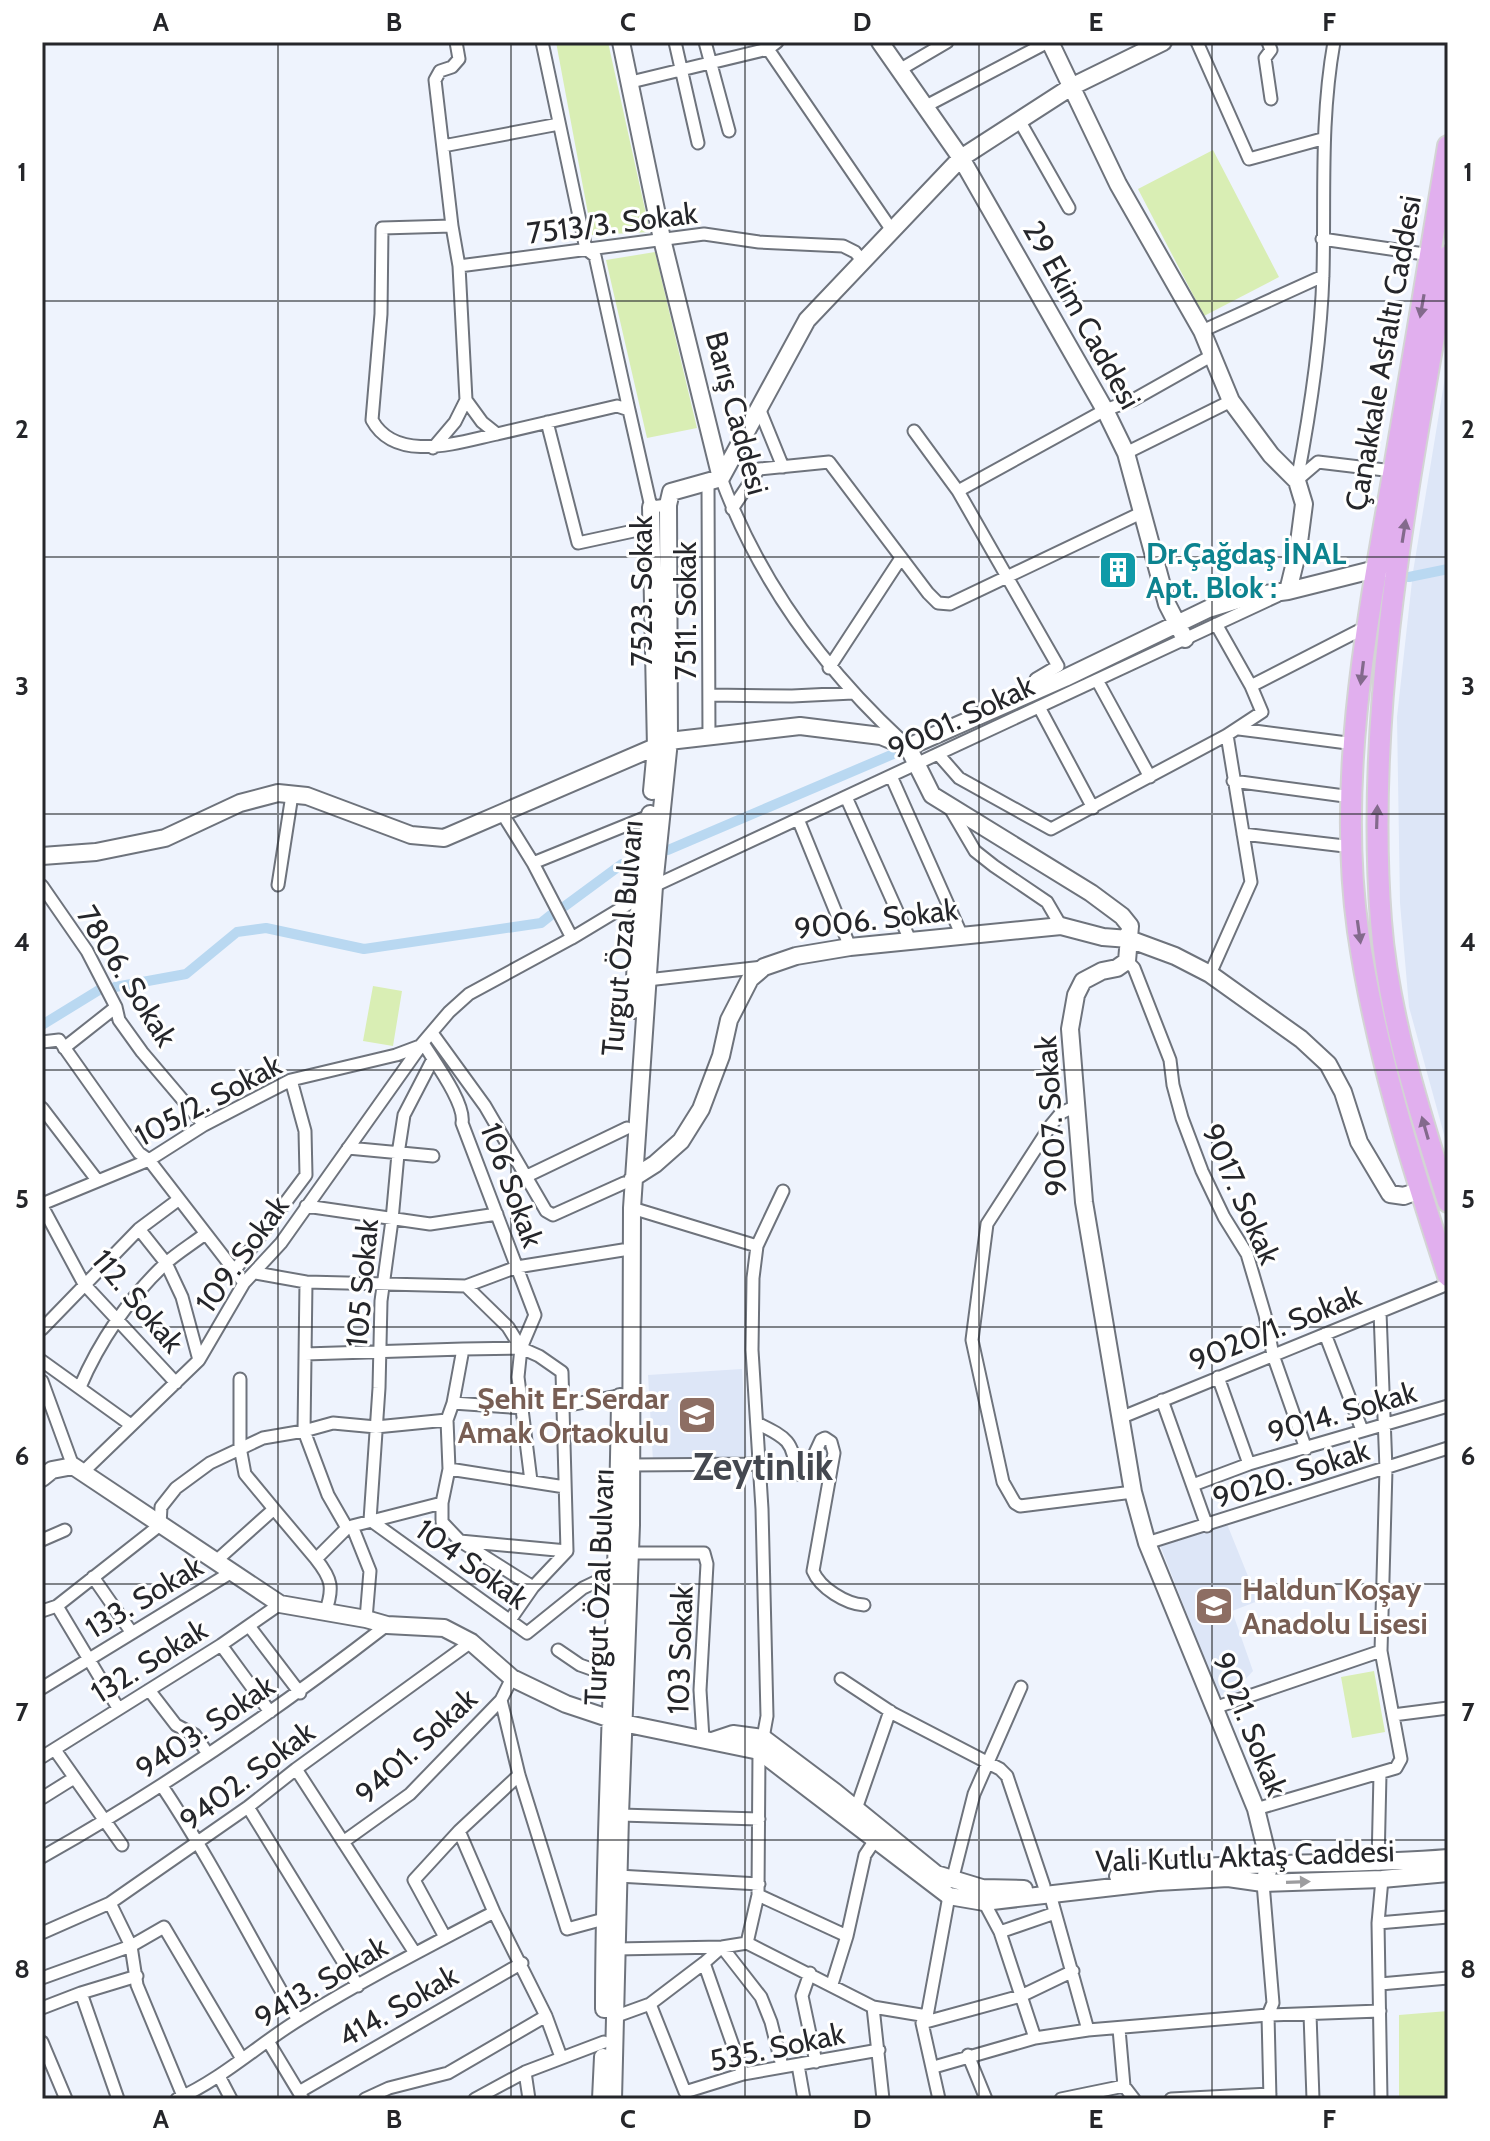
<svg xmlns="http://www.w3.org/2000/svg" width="1490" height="2141" font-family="Cabin,sans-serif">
  <rect width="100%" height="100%" fill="#eef3fd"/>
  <path fill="#dde6f7" d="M1446,371H1448V1149L1409,1007L1400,903L1397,717L1413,572Z
    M742,1369L747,1456L653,1461L648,1375Z
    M1227,1524L1258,1601L1232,1611L1253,1671L1241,1684L1243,1690L1219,1696L1160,1545Z"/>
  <path fill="#d9eeb4" d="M556,42H608L650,232L592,235Z
    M1213,150L1279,277L1204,316L1138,189Z
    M655,252L697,428L647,438L606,260Z
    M373,986L402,991L393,1046L363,1041Z
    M1374,1671L1385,1732L1352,1738L1341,1677Z
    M1448,2011V2099H1399V2015Z"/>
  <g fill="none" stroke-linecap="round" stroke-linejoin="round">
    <path stroke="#b9d8f1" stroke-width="10" d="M1409,577L1448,569
      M1191,628L1244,605
      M1146,647L1175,635
      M668,850L898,752
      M565,906L622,864
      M115,987L186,974L237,932L266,928L364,949L541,923L551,915
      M42,1025L99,990"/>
    <defs>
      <path id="street" d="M542,42L586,249L595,256L629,410
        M675,42L698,143
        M705,42L729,131
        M1197,42L1249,159L1322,139
        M1268,42L1271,50L1265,58L1271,99
        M768,49L891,229
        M901,69L947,42
        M631,82L768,49L777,42
        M926,106L1048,42
        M1019,120L1069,208
        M443,146L559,124
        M452,226L435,80L440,71L452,67L459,59L456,42
        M1322,239L1431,255
        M459,266L704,234L759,242L843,246L855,252L862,260
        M1202,331L1323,276
        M759,408L783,467
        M547,422L578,543L652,527
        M914,431L958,491L1058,666L1036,679L1040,688
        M497,434C459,442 396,464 372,420L381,314L382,228L452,226L459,266L466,400L482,422L497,434L617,406L629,410L651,507L668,505
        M433,448L455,422L466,400
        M1126,453L1231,401
        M721,478C759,581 822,667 902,741
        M1297,480L1318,462L1393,471
        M1297,481C1310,413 1321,343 1323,274C1325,195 1320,121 1334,42
        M708,483L709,738
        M958,491L1105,410L1133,400L1211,356
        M732,509L759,469L829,462L928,593L938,603L950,604L1141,513
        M829,668L901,558
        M1097,680L1150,777
        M1251,686L1368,626
        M709,695L792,696L853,693
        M1039,707L1093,808
        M1239,729L1355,744
        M938,754L959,778L1051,829L1227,735L1262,712L1251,686L1216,624
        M891,776L962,936
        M1233,781L1352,797
        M846,797L910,940
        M951,810L975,851L994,866L1047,902L1061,926
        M502,813L533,863L572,938
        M798,819L850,947
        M1243,834L1353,847
        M533,863L649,816
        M278,885L292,795
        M42,886L87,951L116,1007L119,1020L142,1052L204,1125
        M654,886L1277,596
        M1127,961L1134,968L1170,1060L1173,1085L1182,1118L1202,1171L1224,1217L1247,1254L1265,1315L1273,1355L1306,1449
        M1210,974L1251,882L1227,735
        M647,980L763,967
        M432,1033L485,1106L546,1211L553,1215L624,1183
        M42,1042L59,1040L139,1153L149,1160L244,1283
        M423,1043C434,1061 466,1104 462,1123L535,1315L521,1348
        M64,1048L116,1007
        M1076,1106L1061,1113L1051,1125L987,1224L972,1340L1003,1482L1015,1503L1020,1506L1133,1492
        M42,1108L97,1180
        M348,1148L433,1156
        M525,1177L627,1128
        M42,1204L149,1160L204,1125L291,1080L396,1055L420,1046L449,1012L469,994L572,938L640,897
        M42,1206L84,1284L176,1383
        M306,1206L430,1224L497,1214
        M632,1208L757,1246
        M139,1229L166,1263L182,1297L199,1360
        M235,1270L306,1175L305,1131L291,1080
        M256,1273L306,1282L304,1431L328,1495L347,1528L352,1526L370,1571L366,1619
        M306,1282L466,1286L517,1267L623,1250
        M466,1286L508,1327L521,1348L518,1377L531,1481
        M42,1329L139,1229L178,1200
        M1325,1334L1362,1430
        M305,1354L463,1349
        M42,1361L131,1425
        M1218,1377L1249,1464
        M240,1379V1447L245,1474L274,1509
        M42,1381L73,1466
        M80,1387C99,1342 129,1298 165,1264C177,1253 192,1244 205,1234
        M1162,1400L1207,1526
        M453,1403L524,1408
        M564,1406L623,1395
        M1120,1418L1448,1284
        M757,1423C783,1436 795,1440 795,1472L798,1474L809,1466L821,1440L825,1438L831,1442L834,1453L813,1571C820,1588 846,1604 864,1605
        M632,1465L759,1464
        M449,1469L565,1487
        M82,1473L199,1360L244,1283L281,1243L420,1047
        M1193,1485L1249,1464L1448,1406
        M442,1503V1522L460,1541L533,1587
        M370,1520L527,1633L583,1588L608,1576L618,1560L630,1553H704L707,1564L700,1690L703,1739
        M370,1520L379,1388L381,1301L392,1220L398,1154L404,1115L433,1059
        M352,1526L442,1503L449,1469L447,1420L453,1403L463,1349L521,1348L539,1356L562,1372L567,1551L533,1587L510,1620
        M42,1540L65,1530
        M460,1541L567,1551
        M1147,1543L1448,1448
        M316,1559C332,1579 334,1588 325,1613
        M216,1561L274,1509L316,1559L347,1528
        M93,1577L132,1633
        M57,1606L118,1708
        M42,1611L57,1606L160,1525L161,1507L176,1488L210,1463L263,1438L304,1431L333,1423L376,1427L447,1420
        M249,1626L300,1693
        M221,1645L270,1712
        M558,1650L580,1665L611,1676
        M841,1679L894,1714L1000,1769L1007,1776L1044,1886
        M42,1688L230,1573
        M149,1690L176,1725L195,1735L208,1754
        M501,1700L519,1775L567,1929L604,1919
        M1214,1708L1381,1651
        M1393,1715L1448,1708
        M763,1738L767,1716L762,1509L752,1350L753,1278L757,1246L783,1191
        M55,1750L122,1845
        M42,1757L221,1645L280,1604
        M296,1769L415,1953
        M519,1775L459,1831L494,1912L546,2016L561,2057
        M162,1786C212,1861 252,1942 298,2020
        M42,1798L74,1778
        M248,1807L358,1986
        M856,1809L890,1711
        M1256,1809L1396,1768L1401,1759L1381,1651L1386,1469L1380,1312
        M620,1815L759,1819
        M343,1842L410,1794L501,1700L512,1678
        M42,1857C163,1789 277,1710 387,1625
        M1378,1864L1380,1774
        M618,1876L759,1884
        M952,1881L974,1794L1021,1687
        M1263,1883L1273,2003L1268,2015L1270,2099
        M1050,1894L1088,2030
        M758,1895L847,1936
        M984,1902L1000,1932L1035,2038
        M110,1903L131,1946L137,1985L183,2096
        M1378,1923L1448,1917
        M1000,1932L1055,1913
        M42,1933L110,1903L248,1807L296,1769L471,1642
        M445,1937L414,1880L459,1831
        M747,1943L873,2007L927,2016
        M616,1949L722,1947L747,1943L758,1895L759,1751
        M704,1963L743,2074
        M810,1973L802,1996L816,2062
        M42,1978L131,1946L164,1927L242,2059
        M832,1984L847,1936L865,1855L875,1840
        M1380,1984L1448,1978
        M81,1993L118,2099
        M650,2004L685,2092L743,2074L879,2050
        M873,2007L883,2099
        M42,2008L81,1993L137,1976
        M1310,2014L1313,2099
        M614,2017L650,2004L704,1963L722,1947L761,1997L771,2022L782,2066
        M922,2023L1021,1996L1073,1971
        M1119,2029L1124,2086L1134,2099
        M268,2041L303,2099
        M42,2042L66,2099
        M968,2055L986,2099
        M798,2065L804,2099
        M934,2067L1035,2038L1088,2030L1268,2015L1380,2011
        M525,2072L529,2099
        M219,2076L231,2099
        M299,2092L522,1963
        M177,2099C222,2079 259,2044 300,2019C363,1980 429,1946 494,1912
        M365,2099L389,2088L448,2073L546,2016
        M475,2099L525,2072L604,2042
        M939,2099L922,2023L927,2016L949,1896
        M1061,2099L1124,2086
        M1171,2099L1270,2094
        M1381,2099L1378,1923L1382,1879"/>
      <path id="secondary" d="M621,42L662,239L721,478
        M880,42L961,158L1105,410L1126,453L1167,604L1185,639
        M1050,42L1118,184L1202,331L1231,401L1271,455L1297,481L1304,504L1298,550L1288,591
        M721,478L807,320L961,158L1071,87L1163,42
        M651,507L656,748L652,791
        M908,747L932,795L1091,893L1122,916L1130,926L1127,961L1117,968L1102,971L1083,981L1076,995L1070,1029L1084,1202L1133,1492L1147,1543L1256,1809L1270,1866L1263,1883
        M42,856L96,852L165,838L240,803L278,793L307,796L411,835L444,838L669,741L800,726L881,736L908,747L1065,678L1208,609L1250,596L1288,591L1376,569H1387
        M633,1010L640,897L650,814
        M633,1178L655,1164L681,1141L701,1109L721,1056L729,1020L750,979L764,967L796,956L850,947L1061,926L1103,937L1129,939L1175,956L1210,974L1301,1039L1328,1064L1343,1092L1359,1142L1390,1194L1404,1196L1420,1190
        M42,1478L52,1470L73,1466L280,1604L366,1619L387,1625L444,1628L471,1642L512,1678L566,1704L623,1723L759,1751L949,1896L984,1902L1157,1882L1228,1878L1263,1883L1382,1879L1448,1873
        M712,1741L733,1734L763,1738L835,1792L936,1874L982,1888L1024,1889
        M1118,1876C1227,1859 1338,1867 1448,1858
        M604,2009C604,1805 618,1601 620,1397
        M601,2099L603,2057
        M613,2099L620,1815L631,1525L632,1208L654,886L669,741L668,505L671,492L721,478"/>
      <path id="highway" d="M1448,146C1430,257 1411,369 1392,480C1366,627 1337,781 1358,931C1375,1049 1411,1163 1448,1276
        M1448,256C1411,475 1364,698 1381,921C1388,1015 1420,1113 1448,1202"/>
    </defs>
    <use href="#street" stroke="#6e737c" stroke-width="15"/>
    <use href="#secondary" stroke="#6e737c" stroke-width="20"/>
    <use href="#highway" stroke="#d3d4d4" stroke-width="24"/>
    <use href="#street" stroke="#fff" stroke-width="11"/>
    <use href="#secondary" stroke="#fff" stroke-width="16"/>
    <use href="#highway" stroke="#e1afee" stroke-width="20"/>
  </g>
  <defs><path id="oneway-solid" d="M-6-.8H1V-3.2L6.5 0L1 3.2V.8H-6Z" transform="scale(2)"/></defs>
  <g fill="#836a8c">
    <use href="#oneway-solid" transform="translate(1422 306) rotate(100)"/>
    <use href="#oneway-solid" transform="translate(1404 531) rotate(-81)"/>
    <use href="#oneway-solid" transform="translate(1362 673) rotate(97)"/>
    <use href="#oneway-solid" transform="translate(1377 817) rotate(-88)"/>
    <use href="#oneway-solid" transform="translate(1359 932) rotate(82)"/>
    <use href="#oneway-solid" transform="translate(1425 1128) rotate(-106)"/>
  </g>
  <use fill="#9d9d9f" href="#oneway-solid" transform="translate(1298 1882) rotate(-2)"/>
  <path fill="none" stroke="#25262a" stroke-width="2" stroke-opacity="0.55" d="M278,42V2099M511,42V2099M745,42V2099M979,42V2099M1212,42V2099M42,301H1448M42,557H1448M42,814H1448M42,1070H1448M42,1327H1448M42,1584H1448M42,1840H1448"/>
  <defs>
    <symbol id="building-square" viewBox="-11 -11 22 22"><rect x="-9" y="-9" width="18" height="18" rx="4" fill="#0f9aa8" stroke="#fff"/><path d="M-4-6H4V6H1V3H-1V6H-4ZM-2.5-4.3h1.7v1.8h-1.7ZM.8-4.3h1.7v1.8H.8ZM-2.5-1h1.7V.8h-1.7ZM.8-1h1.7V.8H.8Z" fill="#fff"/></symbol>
    <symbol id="school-square" viewBox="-11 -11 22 22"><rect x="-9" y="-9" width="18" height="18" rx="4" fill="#8d6e63" stroke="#fff"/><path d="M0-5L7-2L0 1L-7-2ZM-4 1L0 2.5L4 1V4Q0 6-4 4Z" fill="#fff"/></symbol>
  </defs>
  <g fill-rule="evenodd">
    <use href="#building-square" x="1096" y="548" width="44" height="44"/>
    <use href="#school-square" x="675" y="1393" width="44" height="44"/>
    <use href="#school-square" x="1192" y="1584" width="44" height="44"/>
  </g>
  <g text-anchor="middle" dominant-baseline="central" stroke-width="6" stroke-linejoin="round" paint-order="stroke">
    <g font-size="30" fill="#25262a" stroke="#fff">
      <text transform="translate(612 223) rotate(-7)">7513/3. Sokak</text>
      <text transform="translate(1082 315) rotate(61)">29 Ekim Caddesi</text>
      <text transform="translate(1383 353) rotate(-80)">Çanakkale Asfaltı Caddesi</text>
      <text transform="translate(737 413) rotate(75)">Barış Caddesi</text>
      <text transform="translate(641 591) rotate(-90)">7523. Sokak</text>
      <text transform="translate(685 611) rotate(-90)">7511. Sokak</text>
      <text transform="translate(961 717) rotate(-25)">9001. Sokak</text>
      <text transform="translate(876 919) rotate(-7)">9006. Sokak</text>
      <text transform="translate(622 938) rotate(-85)">Turgut Özal Bulvarı</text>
      <text transform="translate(127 976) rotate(58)">7806. Sokak</text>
      <text transform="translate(208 1100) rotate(-28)">105/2. Sokak</text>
      <text transform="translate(1051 1116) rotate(-94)">9007. Sokak</text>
      <text transform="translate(512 1185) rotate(70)">106 Sokak</text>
      <text transform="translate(1241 1194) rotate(66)">9017. Sokak</text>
      <text transform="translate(242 1254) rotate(-54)">109. Sokak</text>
      <text transform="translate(362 1283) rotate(-85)">105 Sokak</text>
      <text transform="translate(138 1301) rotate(50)">112. Sokak</text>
      <text transform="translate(1275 1328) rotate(-22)">9020/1. Sokak</text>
      <text transform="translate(1342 1412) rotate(-16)">9014. Sokak</text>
      <text transform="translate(1291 1474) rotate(-18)">9020. Sokak</text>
      <text transform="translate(472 1564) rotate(36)">104 Sokak</text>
      <text transform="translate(599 1587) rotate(-88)">Turgut Özal Bulvarı</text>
      <text transform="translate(144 1597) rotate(-31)">133. Sokak</text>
      <text transform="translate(680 1650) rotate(-88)">103 Sokak</text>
      <text transform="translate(149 1661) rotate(-32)">132. Sokak</text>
      <text transform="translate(1250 1724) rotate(68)">9021. Sokak</text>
      <text transform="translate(205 1727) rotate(-34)">9403. Sokak</text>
      <text transform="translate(416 1746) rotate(-43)">9401. Sokak</text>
      <text transform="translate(247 1776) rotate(-37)">9402. Sokak</text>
      <text transform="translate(1245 1856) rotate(-2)">Vali Kutlu Aktaş Caddesi</text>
      <text transform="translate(321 1982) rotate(-31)">9413. Sokak</text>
      <text transform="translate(398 2006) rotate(-30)">414. Sokak</text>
      <text transform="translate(777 2047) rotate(-12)">535. Sokak</text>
    </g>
    <g font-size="30" font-weight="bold" fill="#0d838f" stroke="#fff" text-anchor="start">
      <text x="1146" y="553">Dr.Çağdaş İNAL<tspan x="1146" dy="34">Apt. Blok :</tspan></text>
    </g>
    <g font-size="30" font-weight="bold" fill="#785e54" stroke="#fff" text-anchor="end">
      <text x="669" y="1398">Şehit Er Serdar<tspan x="669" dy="34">Amak Ortaokulu</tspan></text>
      <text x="1242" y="1589" text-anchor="start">Haldun Koşay<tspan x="1242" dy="34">Anadolu Lisesi</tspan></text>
    </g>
    <g font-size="38" font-weight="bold" fill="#444850" stroke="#fff">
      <text x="763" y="1466">Zeytinlik</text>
    </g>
  </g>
  <rect width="1490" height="2141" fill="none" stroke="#ffffff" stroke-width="88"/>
  <rect x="44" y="44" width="1402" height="2053" fill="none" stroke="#25262a" stroke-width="3"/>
  <g font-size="26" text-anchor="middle" font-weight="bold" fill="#25262a">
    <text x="161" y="31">A</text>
    <text x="394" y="31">B</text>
    <text x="628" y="31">C</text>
    <text x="862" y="31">D</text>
    <text x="1096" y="31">E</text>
    <text x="1329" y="31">F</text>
    <text x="22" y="181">1</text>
    <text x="1468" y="181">1</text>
    <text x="22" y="438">2</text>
    <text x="1468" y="438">2</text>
    <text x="22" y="695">3</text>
    <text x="1468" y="695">3</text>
    <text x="22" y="951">4</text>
    <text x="1468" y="951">4</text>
    <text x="22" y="1208">5</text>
    <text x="1468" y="1208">5</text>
    <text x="22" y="1465">6</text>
    <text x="1468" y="1465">6</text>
    <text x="22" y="1721">7</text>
    <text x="1468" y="1721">7</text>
    <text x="22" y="1978">8</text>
    <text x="1468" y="1978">8</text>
    <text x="161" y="2128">A</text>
    <text x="394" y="2128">B</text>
    <text x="628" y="2128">C</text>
    <text x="862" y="2128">D</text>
    <text x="1096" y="2128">E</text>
    <text x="1329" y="2128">F</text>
  </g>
</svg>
